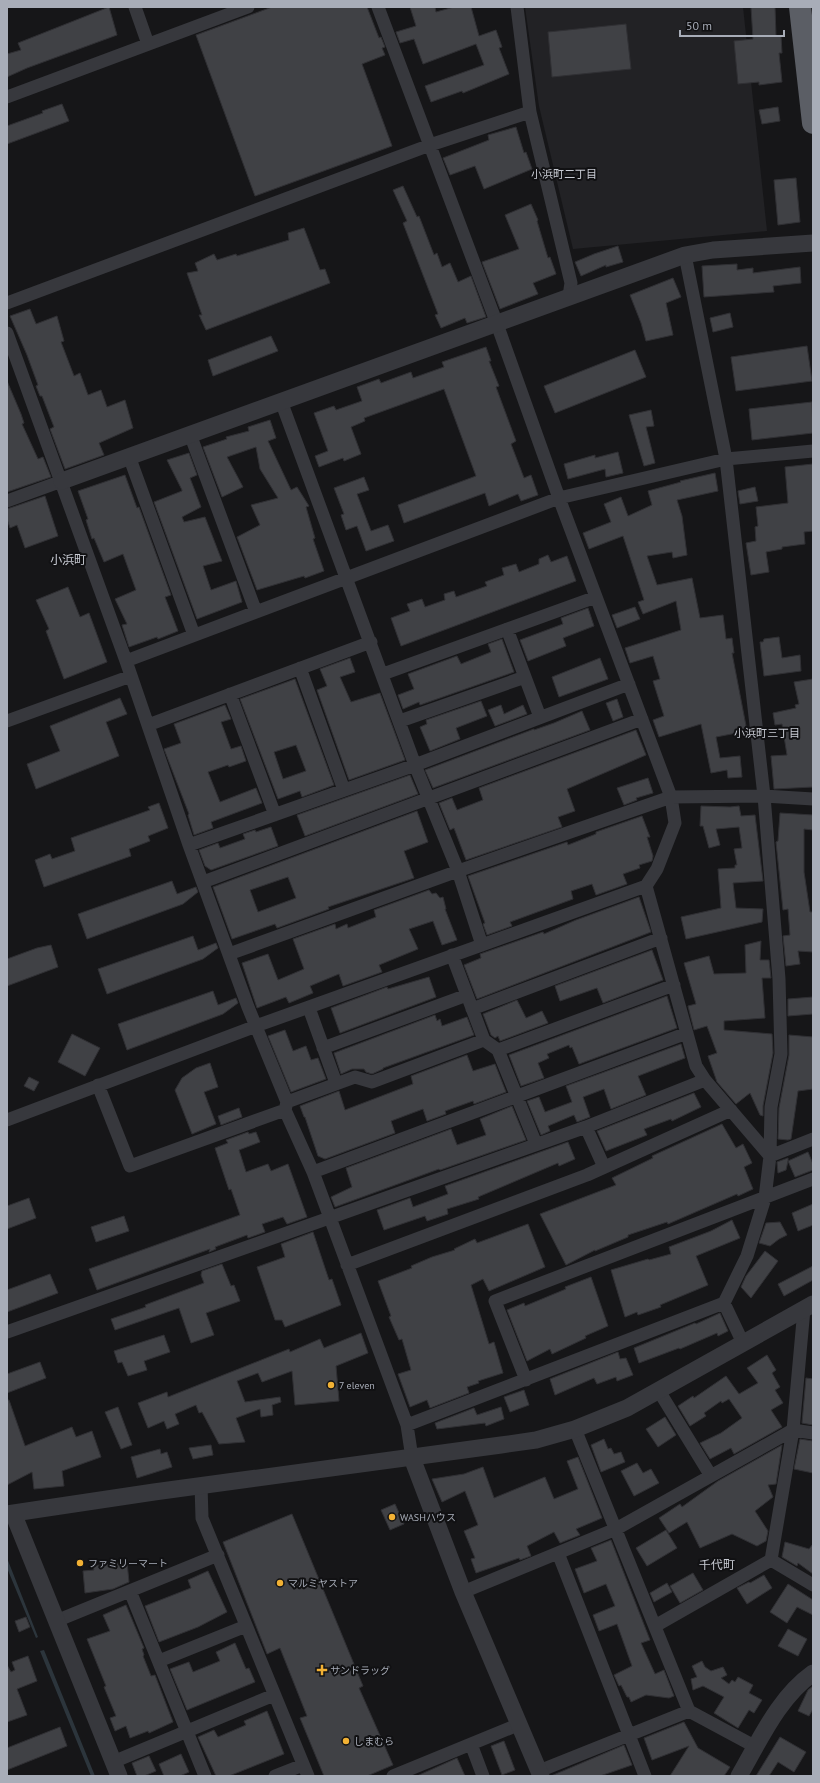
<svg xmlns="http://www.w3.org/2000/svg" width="820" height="1783" font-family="'PT Sans','Noto Sans JP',sans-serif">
  <rect width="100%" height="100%" fill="#161618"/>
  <path fill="#222225" d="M525,7H743L767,231L573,249L539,106Z"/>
  <path fill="#2c353c" d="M7,1558L38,1637L36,1638L7,1568Z
    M44,1650L95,1776H91L40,1651Z"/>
  <path fill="#404145" stroke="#303034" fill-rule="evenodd" d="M109,7L117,35L27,68L7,77V54L21,50L18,43Z
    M272,7H367L379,38L381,37L385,47L382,48L385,55L362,64L392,146L255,196L196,35Z
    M410,7H435L436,12L454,7H471L479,36L496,30L502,47L499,48L509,74L463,93L462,91L431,102L425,86L484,65L476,44L423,64L414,39L400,43L396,32L416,26Z
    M751,7H775L776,36H781L782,53H779L782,82L759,85V82L738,84L734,41L753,39Z
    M626,24L631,69L552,77L548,32Z
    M62,104L69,121L7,144V126L43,113L42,111Z
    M778,107L780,121L762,124L759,110Z
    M516,127L524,153L526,152L532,169L484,189L475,166L450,175L443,158L489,140L488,135Z
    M796,178L800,222L778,225L774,180Z
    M403,186L417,217L419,216L434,255L437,253L442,267L450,263L458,282L471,276L486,317L467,323L465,318L441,328L435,315L438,314L403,223L407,221L393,190Z
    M531,204L538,220L537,221L548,258L550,257L556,274L533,283L538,294L500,309L482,262L519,249L505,215Z
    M304,228L320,270L325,269L330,283L206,330L199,315H202L187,273L198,271L195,263L214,254L217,260L236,254L237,256L289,240L288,233Z
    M618,246L623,262L606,267V265L581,276L575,262L594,254Z
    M737,264V270L753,268V273L800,267L801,283L773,286L774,292L704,297L702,266Z
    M673,278L681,297L666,303L673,335L646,341L641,323L630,295Z
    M30,309L36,324L57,316L64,341L61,342L74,376L80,373L88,395L101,390L107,407L125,400L133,428L99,443L104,455L65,469L50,429L54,427L42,396H40L36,386L38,385L27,355L10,316Z
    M730,313L733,327L713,332L710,318Z
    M271,336L278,351L213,376L208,360Z
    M807,346L812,381L736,391L731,357Z
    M486,347L491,361H489L499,386L496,387L516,441L511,444L524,478L531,475L538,495L521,501L518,494L489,506L485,493L404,523L398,505L476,476L444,389L364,418L365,421L351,427L361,454L344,461L343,458L319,467L315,456L328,451L314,413L334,406L336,410L362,401L357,387L379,379L381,383L411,372L413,378L444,367L442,362Z
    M635,350L646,377L555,413L544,386Z
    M7,381L21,414L24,423L22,424L38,459L43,457L51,477L7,492Z
    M812,402L813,433L752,440L749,409Z
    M651,410L654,426L646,427L655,463L644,466L629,415Z
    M270,420L276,438L268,441L291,490L297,487L309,506L306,507L315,538L313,539L324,571L305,578L304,576L257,590L237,537L260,525L251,505L278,498L260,469L256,447L227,457L243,487L222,497L203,447L227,439L226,437L249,431L248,427Z
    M618,452L623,473L606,477L605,469L568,479L564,464L595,455V458Z
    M189,453L197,475L190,478L201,507L182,517L184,522L205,517L222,561L203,566L211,590L236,581L242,602L197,619L154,502L182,491V490L167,460Z
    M813,464V531L804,532L805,544L782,547V549L766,552L769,572L751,575L746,543L756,541L755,527L758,526L756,507L788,503L785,467Z
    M715,473L718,491L677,500L682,516L687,555L673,558L672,552L647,556L657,585L692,578L700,618L723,615L726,639L732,638L734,653H732L747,731L716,737L720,758L740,756L742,777L728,778L727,770L711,773L701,724L659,737L653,720L664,716L653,681L660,679L653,656L630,663L625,648L681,630L676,601L643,614L638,602L644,600L623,536L589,549L583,533L611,522L604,504L621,497L628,516L652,505L648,491L681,482L680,481Z
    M125,475L137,508L139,507L171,595L165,597L178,631L158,639L157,637L129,647L122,625L127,624L115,599L136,590L123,554L104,562L94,538L92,539L86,520L88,519L78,491Z
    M364,477L369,490L357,494L371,531L388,525L394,541L366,551L357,526L346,530L341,515L344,514L334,488Z
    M755,487L758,501L740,504L738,491Z
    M45,496L58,536L25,548L17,525L10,528L7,519V509Z
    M548,555L551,562L567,556L576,581L401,646L391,618L410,611L407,604L422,599L425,607L445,600L444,594L454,591L456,597L487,586L485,582L504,575L502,568L516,564L519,572L539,564V559Z
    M68,587L80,617L89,613L107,662L64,679L46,631L49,629L36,600Z
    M635,607L640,619L617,628L612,615Z
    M588,608L594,626L563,638L566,646L528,661L520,640L563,624L561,618Z
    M779,637L782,658L800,655L801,671L764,676L760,642H763L764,639Z
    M502,639L514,672L420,705L419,702L403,709L398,695L414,689L408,674L457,656L461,664L491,652L488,644Z
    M350,658L355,672L340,677L351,702L380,693L405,760L349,780L317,690L327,686L320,669Z
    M600,658L608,679L559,697L552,677Z
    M295,679L334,785L302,797L300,791L278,799L240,699ZM296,745L306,771L283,779L274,752Z
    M813,679V787L774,789L771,756L787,755L782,724L775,725L773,713L796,708L795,705L799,704L794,682Z
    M120,698L127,714L106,722L119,756L36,789L27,764L60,751L50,726Z
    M617,699L623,717L613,721L606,703Z
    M481,701L487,716L456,728L460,739L430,751L420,727L427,724L426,720Z
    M225,705L231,719L221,722L231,749L241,746L246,761L229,767L228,765L208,772L220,802L256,788L262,803L211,822L213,828L194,835L188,815L189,814L164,749L181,743L174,724Z
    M501,705L504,714L523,705L527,714L495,726L488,710Z
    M582,711L590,730L433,788L425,770L534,729V730L554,723Z
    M636,730L646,755L567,789L575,811L558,817L562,827L466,860L454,828L450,830L439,803L452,798L457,810L483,800L479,788Z
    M410,775L418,794L305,836L297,815Z
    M648,778L653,793L636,798L637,800L624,805L617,788Z
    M159,803L168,828L148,836L150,841L129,849L131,856L44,887L35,860L50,854L52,859L75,851L71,838L150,810L148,807Z
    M701,806L730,807L739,806L741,816L755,815L763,881L733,883L736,908L763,909L762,922L686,939L681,917L721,908L718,869L735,868V865H737L734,849L742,848L739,827L716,829L720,845L709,848L703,826H700Z
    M417,811L428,842L404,851L414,878L328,907L329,909L277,928L275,924L232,939L213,887ZM288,877L296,898L258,912L250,890Z
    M780,813L813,815V830L804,829V872L810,912H813V952L798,951L800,964L786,966L783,936L790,935L788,909L783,910L776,842L778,841Z
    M642,816L650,837H647L653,856L652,861L639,865L640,868L623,874L627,884L596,895L592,884L571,891L573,899L510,922L512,926L487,935L483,924L485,923L468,876L567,842L568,845L596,834V832Z
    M271,827L278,846L211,870L205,866L199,850L218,843L220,848L245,839L243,834L255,830L256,832Z
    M172,881L177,894L196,887L198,892L183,904L87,939L78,914Z
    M429,890L432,894L436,893L440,898L443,897L446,909H445L457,940L442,945L433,921L409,929L418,949L379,965L382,972L343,986L339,974L310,986L313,993L289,1003L286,997L257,1008L242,963L268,954L278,980L304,969L293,939L335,924L336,929L347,924L348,928L376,917L374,910Z
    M639,897L651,932L477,999L464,965L481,958L480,954L543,932L544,934L576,920Z
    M193,936L198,950L216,943L218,948L203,959L107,994L98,969Z
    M761,941L760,960H769L771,978H762L765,1018L724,1021V1030L772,1034L773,1053L763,1106V1116L760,1115L750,1093L736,1104L717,1082L708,1056L717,1053L707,1026L694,1030L688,1006L696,1004L684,963L709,956L714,974L746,973L745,945Z
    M51,945L58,967L7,986V959L37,948Z
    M652,950L663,980L603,1003L597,988L560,1001L555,986Z
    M429,977L436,997L340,1033L331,1008L387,987L388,989Z
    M213,991L218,1005L236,998L238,1003L223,1014L127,1050L118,1024Z
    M667,996L677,1028L579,1064L572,1047L570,1048L569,1045L547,1054L549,1058L538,1063L544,1078L521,1086L509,1055Z
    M813,997V1014L788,1016V999Z
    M517,1000L526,1018L542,1011L548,1023L500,1041L498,1036L495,1038L491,1035L483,1014Z
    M435,1015L437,1021L440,1019L442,1026L467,1017L474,1035L383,1068V1069L372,1074L366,1072L364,1069H352L341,1074L334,1053Z
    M285,1030L293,1051L306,1046L311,1060L318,1058L326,1079L291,1092L268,1036Z
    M72,1034L100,1048L85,1076L58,1062Z
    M789,1035L813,1037V1089L798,1091L791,1139L788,1140L778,1139L779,1108L789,1055Z
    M681,1044L685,1058L638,1076L646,1095L611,1109L604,1089L583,1097L590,1117L577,1122L574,1115L548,1126L550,1131L541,1135L527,1101L539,1097L545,1112L572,1102L566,1086Z
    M467,1055L473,1071L495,1064L506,1092L474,1104L473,1101L445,1111L446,1114L427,1121L423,1109L391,1121L395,1133L325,1159L318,1156L305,1117H304L300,1106L339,1091L345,1110L413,1084L411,1076Z
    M210,1063L218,1087L204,1092L216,1124L192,1134L175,1090L182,1078L196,1068Z
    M29,1077L39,1082L34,1091L24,1086Z
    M694,1093L701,1107L672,1121L671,1119L644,1129L647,1135L606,1151L597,1131Z
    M512,1106L526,1140L440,1170L439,1169L335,1207L331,1197L352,1187L346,1168L451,1129L457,1145L486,1135L480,1119Z
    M239,1108L242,1117L221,1125L218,1116Z
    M722,1124L736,1148L743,1144L752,1163L744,1167L753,1189L738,1196L737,1194L668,1224L667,1222L628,1235V1237L595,1251V1250L566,1265L540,1214L616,1185L612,1178L653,1158L652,1156Z
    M248,1132L249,1134L256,1132L260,1142L239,1150L246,1172L268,1164L271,1171L288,1164L307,1217L287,1224L283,1217L262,1224L265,1232L248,1238L247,1235L215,1247L216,1249L209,1252L210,1249L97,1290L89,1269L240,1215L231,1189L229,1190L215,1148L228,1143L226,1140Z
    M568,1142L575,1159L559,1166L558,1163L478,1197L479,1199L447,1209L448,1214L427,1221L425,1216L384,1230L377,1210L410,1198L413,1207L448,1194L445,1186Z
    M808,1152L813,1164V1170L795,1177L788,1161L786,1170L778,1173L777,1162L788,1158V1161Z
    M29,1198L36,1218L7,1229V1206Z
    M813,1204V1225L798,1231L792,1213Z
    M124,1216L129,1231L96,1242L91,1227Z
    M732,1220L740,1238L696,1256L708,1285L660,1305L661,1307L638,1315L637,1312L625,1317L611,1270L648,1259L649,1260L671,1254L669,1247L711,1231Z
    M780,1222L787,1235L779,1239L770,1246L759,1243L766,1223Z
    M528,1224L545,1267L489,1291L483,1279L471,1285L489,1344L494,1342L503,1373L478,1381L479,1383L467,1387L469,1393L430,1408L427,1400L410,1407L398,1374L411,1370L402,1339L399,1340L389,1317L391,1316L378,1281L412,1268L411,1266L432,1257L455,1250L454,1249L475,1239L477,1243Z
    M313,1232L329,1280L332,1279L341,1305L285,1327L282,1320H275L257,1267L285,1257L281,1244Z
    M765,1251L778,1261L751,1298L741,1287L746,1276Z
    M222,1264L231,1286L234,1285L240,1301L206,1313L214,1335L191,1343L179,1308L115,1330L111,1319L146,1307L145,1305L204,1283L201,1275L202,1271Z
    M813,1266V1280L784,1296L778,1284Z
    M50,1274L58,1293L7,1312V1290Z
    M591,1277L608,1326L585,1336L586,1338L552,1354L550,1349L527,1361L507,1310L524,1303L525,1306L566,1289L565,1287Z
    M720,1313L728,1331L718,1336L717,1333L680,1349L679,1348L639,1363L634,1348L695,1323L696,1324Z
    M361,1333L368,1353L336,1366L339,1401L295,1405L292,1371L262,1382L258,1373L237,1381L245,1402L280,1397L281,1402L272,1405L273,1415L261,1417L260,1409L236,1418L245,1442L219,1444L202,1412L199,1413L196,1405L175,1414L179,1424L167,1429L164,1421L148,1428L138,1403L167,1392L168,1397L289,1349L290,1352L320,1339L324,1348Z
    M164,1335L170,1352L144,1361L147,1370L128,1376L122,1362L118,1363L114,1351Z
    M618,1352L620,1359L626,1358L633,1375L617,1381L616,1377L597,1384L594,1378L555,1395L550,1379Z
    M767,1355L776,1370L772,1373L780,1387L775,1390L783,1403L771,1410L782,1427L734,1454L731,1448L710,1459L700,1443L721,1433L742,1418L729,1399L722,1403L721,1401L704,1413L706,1416L690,1426L678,1406L693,1396L694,1398L726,1376L739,1394L758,1383L747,1368Z
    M40,1362L46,1378L7,1393V1374Z
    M806,1378L813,1379V1425L802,1423Z
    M524,1390L529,1405L510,1412L504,1397Z
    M7,1400H9L25,1446L72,1427L76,1437L92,1431L101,1457L62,1471L64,1486L34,1489L32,1472L7,1485Z
    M118,1407L132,1445L121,1449L105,1412Z
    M501,1407L504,1419L486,1426L485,1423L437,1429L435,1423L474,1408L477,1415Z
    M665,1417L676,1435L658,1447L646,1429Z
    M604,1439L608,1449L611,1448L614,1454L621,1452L625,1462L601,1472L591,1445Z
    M800,1439L813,1441V1473L794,1469Z
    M211,1445L213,1455L193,1459L189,1448Z
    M782,1445L776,1484L768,1485L773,1497L755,1511L768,1531L766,1541L757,1546L732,1534L700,1548L687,1522L669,1533L659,1518L680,1504L682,1507L718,1481Z
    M160,1449L161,1454L167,1452L172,1467L137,1478L131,1457Z
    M578,1457L602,1518L576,1529L580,1535L560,1543L554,1532L527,1546L531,1556L520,1560L519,1558L476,1573L471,1559L475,1558L464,1531L478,1525L465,1491L442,1502L432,1479L464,1474L483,1467L494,1498L545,1477L554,1499L578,1489L567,1461Z
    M637,1463L643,1473L651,1469L659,1483L634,1496L621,1471Z
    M395,1504L404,1524L390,1530L381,1510Z
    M292,1514L363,1686L359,1688L393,1765L367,1776H324L300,1718L307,1716L280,1648L267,1654L223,1542Z
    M666,1530L677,1548L647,1566L636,1548Z
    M611,1540L650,1640L641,1643L655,1674L664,1670L674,1696L669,1698L646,1695L631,1702L629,1697H627L621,1685L619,1686L614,1675L632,1666L617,1624L599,1631L593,1615L615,1606L606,1584L584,1593L575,1569L597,1561L591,1548Z
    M785,1542L809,1549L813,1544V1574L798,1563L797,1566L782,1557Z
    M127,1562L129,1582L113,1589L85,1593L83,1571L94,1570L93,1566Z
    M208,1571L227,1612L198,1627L159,1642L145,1606L191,1588L188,1580Z
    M693,1573L703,1590L680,1603L670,1586Z
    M764,1575L772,1588L747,1604L737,1588L749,1582L750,1583Z
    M667,1583L672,1592L654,1602L650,1593Z
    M788,1584L813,1600V1615L797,1607L787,1623L770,1612Z
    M126,1605L144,1648L142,1649L144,1655L143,1656L151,1676L155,1675L173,1722L149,1733L148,1731L130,1738L126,1726L115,1731L110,1718L116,1716L104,1687L106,1686L87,1639L110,1631L103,1615Z
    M26,1617L30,1627L19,1632L15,1621Z
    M788,1629L807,1639L798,1656L778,1646Z
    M235,1643L246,1669L249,1668L255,1682L187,1710L170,1669L189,1662L193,1672L220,1661L216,1652Z
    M28,1656L37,1681L17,1689L27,1715L7,1722V1665L11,1672L15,1670L12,1662Z
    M702,1661L705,1667L711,1671L723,1667L727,1675L721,1678L729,1684L732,1680L735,1682L738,1677L753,1685L749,1693L762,1700L754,1713L749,1710L738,1728L714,1713L724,1697L703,1686L693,1690L691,1679L697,1677L692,1666Z
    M813,1686V1709L809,1716L798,1711L808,1690Z
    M267,1711L284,1754L229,1776H216L198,1737L214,1730L218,1737L246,1725L244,1721Z
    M684,1722L698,1748L730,1767L724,1776H670L689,1746L652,1760L644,1738Z
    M60,1727L67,1746L7,1770V1748Z
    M780,1737L806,1752L794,1772L778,1762L769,1776H756Z
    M504,1741L515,1770L502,1775L491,1746Z
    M624,1745L632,1765L600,1776H551Z
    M181,1754L189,1772L180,1776H164L159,1764Z
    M149,1756L156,1771L144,1776H137L132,1763Z
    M457,1758L465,1776H417Z"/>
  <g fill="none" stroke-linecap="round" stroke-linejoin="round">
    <path stroke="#37383d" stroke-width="13" d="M135,7L148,44
      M517,7L530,112L571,283L569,296
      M7,97L248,7
      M685,255L726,459L764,796L779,979L781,1054L771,1107L770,1156L765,1198L747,1256L724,1303L743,1343
      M7,303L430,145L530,112
      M7,333L126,661L189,845L248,1007L287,1102L285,1110L313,1172L407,1425L412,1458
      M281,401L415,765L458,871L482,945
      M190,434L256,612
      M129,456L194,635
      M7,501L62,481
      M507,629L540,717
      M126,661L559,498L726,459L813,451
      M300,668L344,790
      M383,674L596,597
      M230,694L275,815
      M7,721L131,676
      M400,721L525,677
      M148,725L371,642
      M189,845L415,765L629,684
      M203,882L642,719
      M646,886L696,1066L705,1080L770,1156
      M229,954L458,871L671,797L764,796L813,799
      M452,955L484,1040L498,1050L536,1144
      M309,1008L336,1083
      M472,1009L661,938
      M323,1048L467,995
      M498,1050L674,985
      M98,1085L130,1166L285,1110
      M287,1102L355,1077L372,1082L484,1040
      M7,1120L256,1026L646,886L657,869L675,823L671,797L559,498L497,324L378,7
      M586,1127L604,1167
      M770,1156L813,1139
      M313,1172L687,1033
      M347,1265L587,1175L731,1110
      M7,1332L586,1127L705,1080
      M526,1380L495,1301L813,1179
      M659,1391L711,1476
      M407,1425L724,1303
      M575,1429L689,1711L756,1747
      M201,1485L202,1518L308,1776
      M558,1553L645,1776
      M771,1560L793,1430L804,1309
      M771,1560L813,1585
      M130,1591L205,1776
      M463,1592L616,1529L793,1430L813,1433
      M56,1621L218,1555
      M655,1626L771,1560
      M159,1661L246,1626
      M471,1744L483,1776
      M113,1762L274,1695
      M539,1771L689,1711
      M275,1776L303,1765
      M393,1776L520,1724"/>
    <path stroke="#37383d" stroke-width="17" d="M62,481L685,255L713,250L813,243
      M412,1458L463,1592L541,1776
      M13,1513L119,1776
      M7,1514L154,1492L501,1445L536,1440L575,1429L627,1408L813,1304
      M739,1776C760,1740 778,1698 813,1673"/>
    <path stroke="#5b5e65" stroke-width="22" d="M800,7L813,123"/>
  </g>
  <g fill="#f2b134" stroke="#111113" stroke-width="1.5">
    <circle cx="331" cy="1385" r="4"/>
    <circle cx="392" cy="1517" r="4"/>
    <circle cx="80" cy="1563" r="4"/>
    <circle cx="280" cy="1583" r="4"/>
    <path d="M320 1664h4v4h4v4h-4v4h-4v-4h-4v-4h4z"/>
    <circle cx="346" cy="1741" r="4"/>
  </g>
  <g text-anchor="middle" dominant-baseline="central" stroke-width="4" stroke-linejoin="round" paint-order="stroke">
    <g font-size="10" fill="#a8adb8" stroke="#111113" text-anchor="start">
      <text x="339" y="1385">7 eleven</text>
      <text x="400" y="1517">WASHハウス</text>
      <text x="88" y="1563">ファミリーマート</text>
      <text x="288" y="1583">マルミヤストア</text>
      <text x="330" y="1670">サンドラッグ</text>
      <text x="354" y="1741">しまむら</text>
    </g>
    <g font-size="11" fill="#c9ccd4" stroke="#111113">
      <text x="564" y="174">小浜町二丁目</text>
      <text x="767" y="733">小浜町三丁目</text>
    </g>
    <g font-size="12" fill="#c9ccd4" stroke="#111113">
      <text x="68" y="559">小浜町</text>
      <text x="717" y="1564">千代町</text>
    </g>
  </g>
  <rect width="820" height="1783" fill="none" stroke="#a8adb8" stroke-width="16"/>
  <path d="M680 30v6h104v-6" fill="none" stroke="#a8adb8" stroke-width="2"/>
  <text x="686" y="30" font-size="12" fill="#a8adb8" stroke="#111113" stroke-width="3" paint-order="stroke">50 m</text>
</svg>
